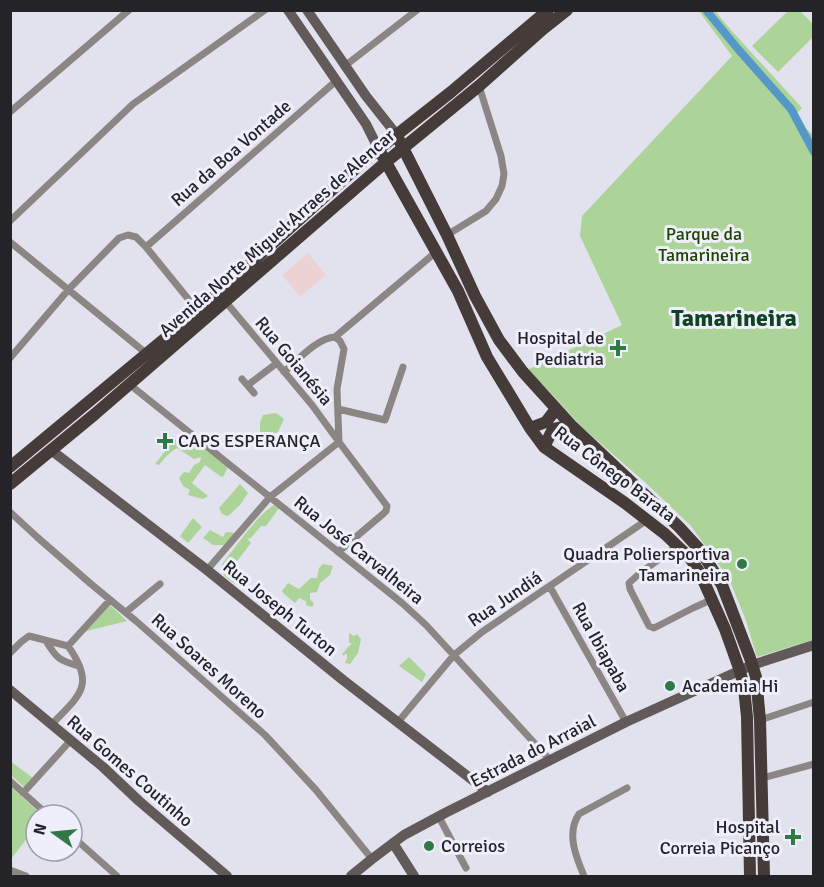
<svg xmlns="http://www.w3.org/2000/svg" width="824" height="887" font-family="Signika,sans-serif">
  <rect width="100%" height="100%" fill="#e2e2ee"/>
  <path fill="#edd2d3" d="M308,253L326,275L300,297L282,275Z"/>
  <path fill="#acd398" d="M699,11H715L731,30L802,108L793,117L813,135V640L757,657L745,618L729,579L691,526L647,484L583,428L549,391L527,370L622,325L580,236L582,216L732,56Z
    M788,11H800L813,24V37L778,72L752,46Z
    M276,413L284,419L278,432L269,436L260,432V422L263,415Z
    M179,436L191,439L228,467L223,477L220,476L205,465L192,483L208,496L203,499L188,495L190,490L183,486L179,478L184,472L189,473L194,465L200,462L201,457L194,459L177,448C167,454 166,457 159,465L155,464L166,450Z
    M240,484L248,493L240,505L228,516L222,514L219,508Z
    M274,505L279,508L266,526H261L250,539L247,538L251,543L231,569L239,576L235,584C226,578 221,576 222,564C235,548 257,515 274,505Z
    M193,518L202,527L188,543L180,536Z
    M210,530L223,537L226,532L237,533L225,545H213L203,538Z
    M323,564L333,566L330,575L320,583L317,592L310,593V599L314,604L312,607L306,605V601L299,598L295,603L284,594L282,591L288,583L299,589L311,578H317L319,568Z
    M110,605L127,621L83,632Z
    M349,633L354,636L357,634L361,639L358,653L350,664L345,663L347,658V654H345L344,656L342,654L349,646L352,644L349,642Z
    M409,657L426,674L422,682L399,666Z
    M10,761L33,778L25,788L11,775Z
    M11,787L42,815H36V827L11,859Z"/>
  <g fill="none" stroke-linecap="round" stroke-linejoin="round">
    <path stroke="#5598c7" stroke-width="8" d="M706,10L738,49L791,109L814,152"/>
    <path stroke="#8b8684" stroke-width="7" d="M346,65L417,10
      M10,112L129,10
      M10,221L133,104L265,10
      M447,235L486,211L496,199L502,186L504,174L501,156L479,86
      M10,242L147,354
      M146,247L336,81
      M335,337L340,341L344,349L337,389L339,442L387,506L386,511L383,514L338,552
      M335,337L436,252
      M10,358L69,289L119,238L128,235L136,237L146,247L198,311
      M284,372C298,360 317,338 335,337
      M242,379L254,393
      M129,384L402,603L426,625L550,760
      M248,385L277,363
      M338,409L385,420L403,367
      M10,512L37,537L91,584L136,621L265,735L316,790L372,859
      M677,546L639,574L629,583L630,589L649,626L654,628L693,608L713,599
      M207,570L270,497L339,442L312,405L225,301
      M550,587L626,722
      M126,612L160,584
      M46,641C57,659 59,660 78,666
      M68,646L110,600
      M10,653L21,642L29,636L68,646C96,685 80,695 52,724
      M760,720L814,702
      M398,722L454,655L482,632L647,520
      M762,778L814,764
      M10,781L48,815
      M23,793L71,740
      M439,817L466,868
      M72,836L117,876
      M10,870L26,876
      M584,876C576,857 566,833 579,814L627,788"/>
    <path stroke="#625a58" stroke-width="10" d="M288,10L366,124L378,148
      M307,10L366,96L396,134
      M51,450L207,570L343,680L488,792
      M10,690L103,767L139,801L227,876
      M393,843L414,876
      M351,876L372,859L404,835L445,813L626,722L752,665L814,645"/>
    <path stroke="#453c39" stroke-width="12" d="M396,134L447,235L475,296L499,340L523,372L571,425L679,527L701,551L722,585L750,658L756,677L760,720L764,876
      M378,148L458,291L487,357L530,428L544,447L625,503L665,534L690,558L700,573L725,629L740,671L744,688L747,717L750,876
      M530,428L546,422L556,409
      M544,447L553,429L571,425
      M10,467L198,311L366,159L451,92L548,10
      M10,484L95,414L386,162L479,86L543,29L567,10"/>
  </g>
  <g fill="#2f7946" stroke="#efeffb" stroke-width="2">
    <path d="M615 339h6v6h6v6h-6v6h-6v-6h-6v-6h6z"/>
    <path d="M162 432h6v6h6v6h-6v6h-6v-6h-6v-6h6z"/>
    <circle cx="742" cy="564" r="6"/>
    <circle cx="670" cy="686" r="6"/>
    <path d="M790 828h6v6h6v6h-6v6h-6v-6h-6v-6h6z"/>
    <circle cx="429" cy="846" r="6"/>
  </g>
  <g text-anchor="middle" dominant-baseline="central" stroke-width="6" stroke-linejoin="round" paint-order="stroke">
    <g font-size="18" fill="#232328" stroke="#efeffb">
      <text transform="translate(231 153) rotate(-41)">Rua da Boa Vontade</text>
      <text transform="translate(277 233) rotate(-41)">Avenida Norte Miguel Arraes de Alencar</text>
      <text transform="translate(294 361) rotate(50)">Rua Goianésia</text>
      <text transform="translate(615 474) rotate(37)">Rua Cônego Barata</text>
      <text transform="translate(359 550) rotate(39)">Rua José Carvalheira</text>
      <text transform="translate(505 599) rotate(-34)">Rua Jundiá</text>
      <text transform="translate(280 608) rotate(39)">Rua Joseph Turton</text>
      <text transform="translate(601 647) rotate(61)">Rua Ibiapaba</text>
      <text transform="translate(209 666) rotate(42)">Rua Soares Moreno</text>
      <text transform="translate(533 751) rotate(-27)">Estrada do Arraial</text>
      <text transform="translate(130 771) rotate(41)">Rua Gomes Coutinho</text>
    </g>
    <g font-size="18" fill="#1e4400" stroke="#efeffb">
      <text x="704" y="234">Parque da<tspan x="704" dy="21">Tamarineira</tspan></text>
    </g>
    <g font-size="18" fill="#232328" stroke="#efeffb" text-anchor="end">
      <text x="604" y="338">Hospital de<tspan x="604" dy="21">Pediatria</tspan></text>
      <text x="178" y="441" text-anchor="start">CAPS ESPERANÇA</text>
      <text x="730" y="554">Quadra Poliersportiva<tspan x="730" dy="21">Tamarineira</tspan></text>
      <text x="682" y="686" text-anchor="start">Academia Hi</text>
      <text x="780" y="827">Hospital<tspan x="780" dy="21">Correia Picanço</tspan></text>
      <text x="441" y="846" text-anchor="start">Correios</text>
    </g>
    <g font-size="24" font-weight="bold" fill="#0f4422" stroke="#efeffb">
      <text x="734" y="318">Tamarineira</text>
    </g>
  </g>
  <rect width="824" height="887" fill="none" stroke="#232328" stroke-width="24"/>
  <g transform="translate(54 833) rotate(285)"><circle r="28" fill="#efeffb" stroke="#9d9da7" stroke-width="1.5"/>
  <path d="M0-4.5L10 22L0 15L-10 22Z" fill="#2f7946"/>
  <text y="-9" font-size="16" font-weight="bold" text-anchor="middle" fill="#232328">N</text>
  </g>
</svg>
